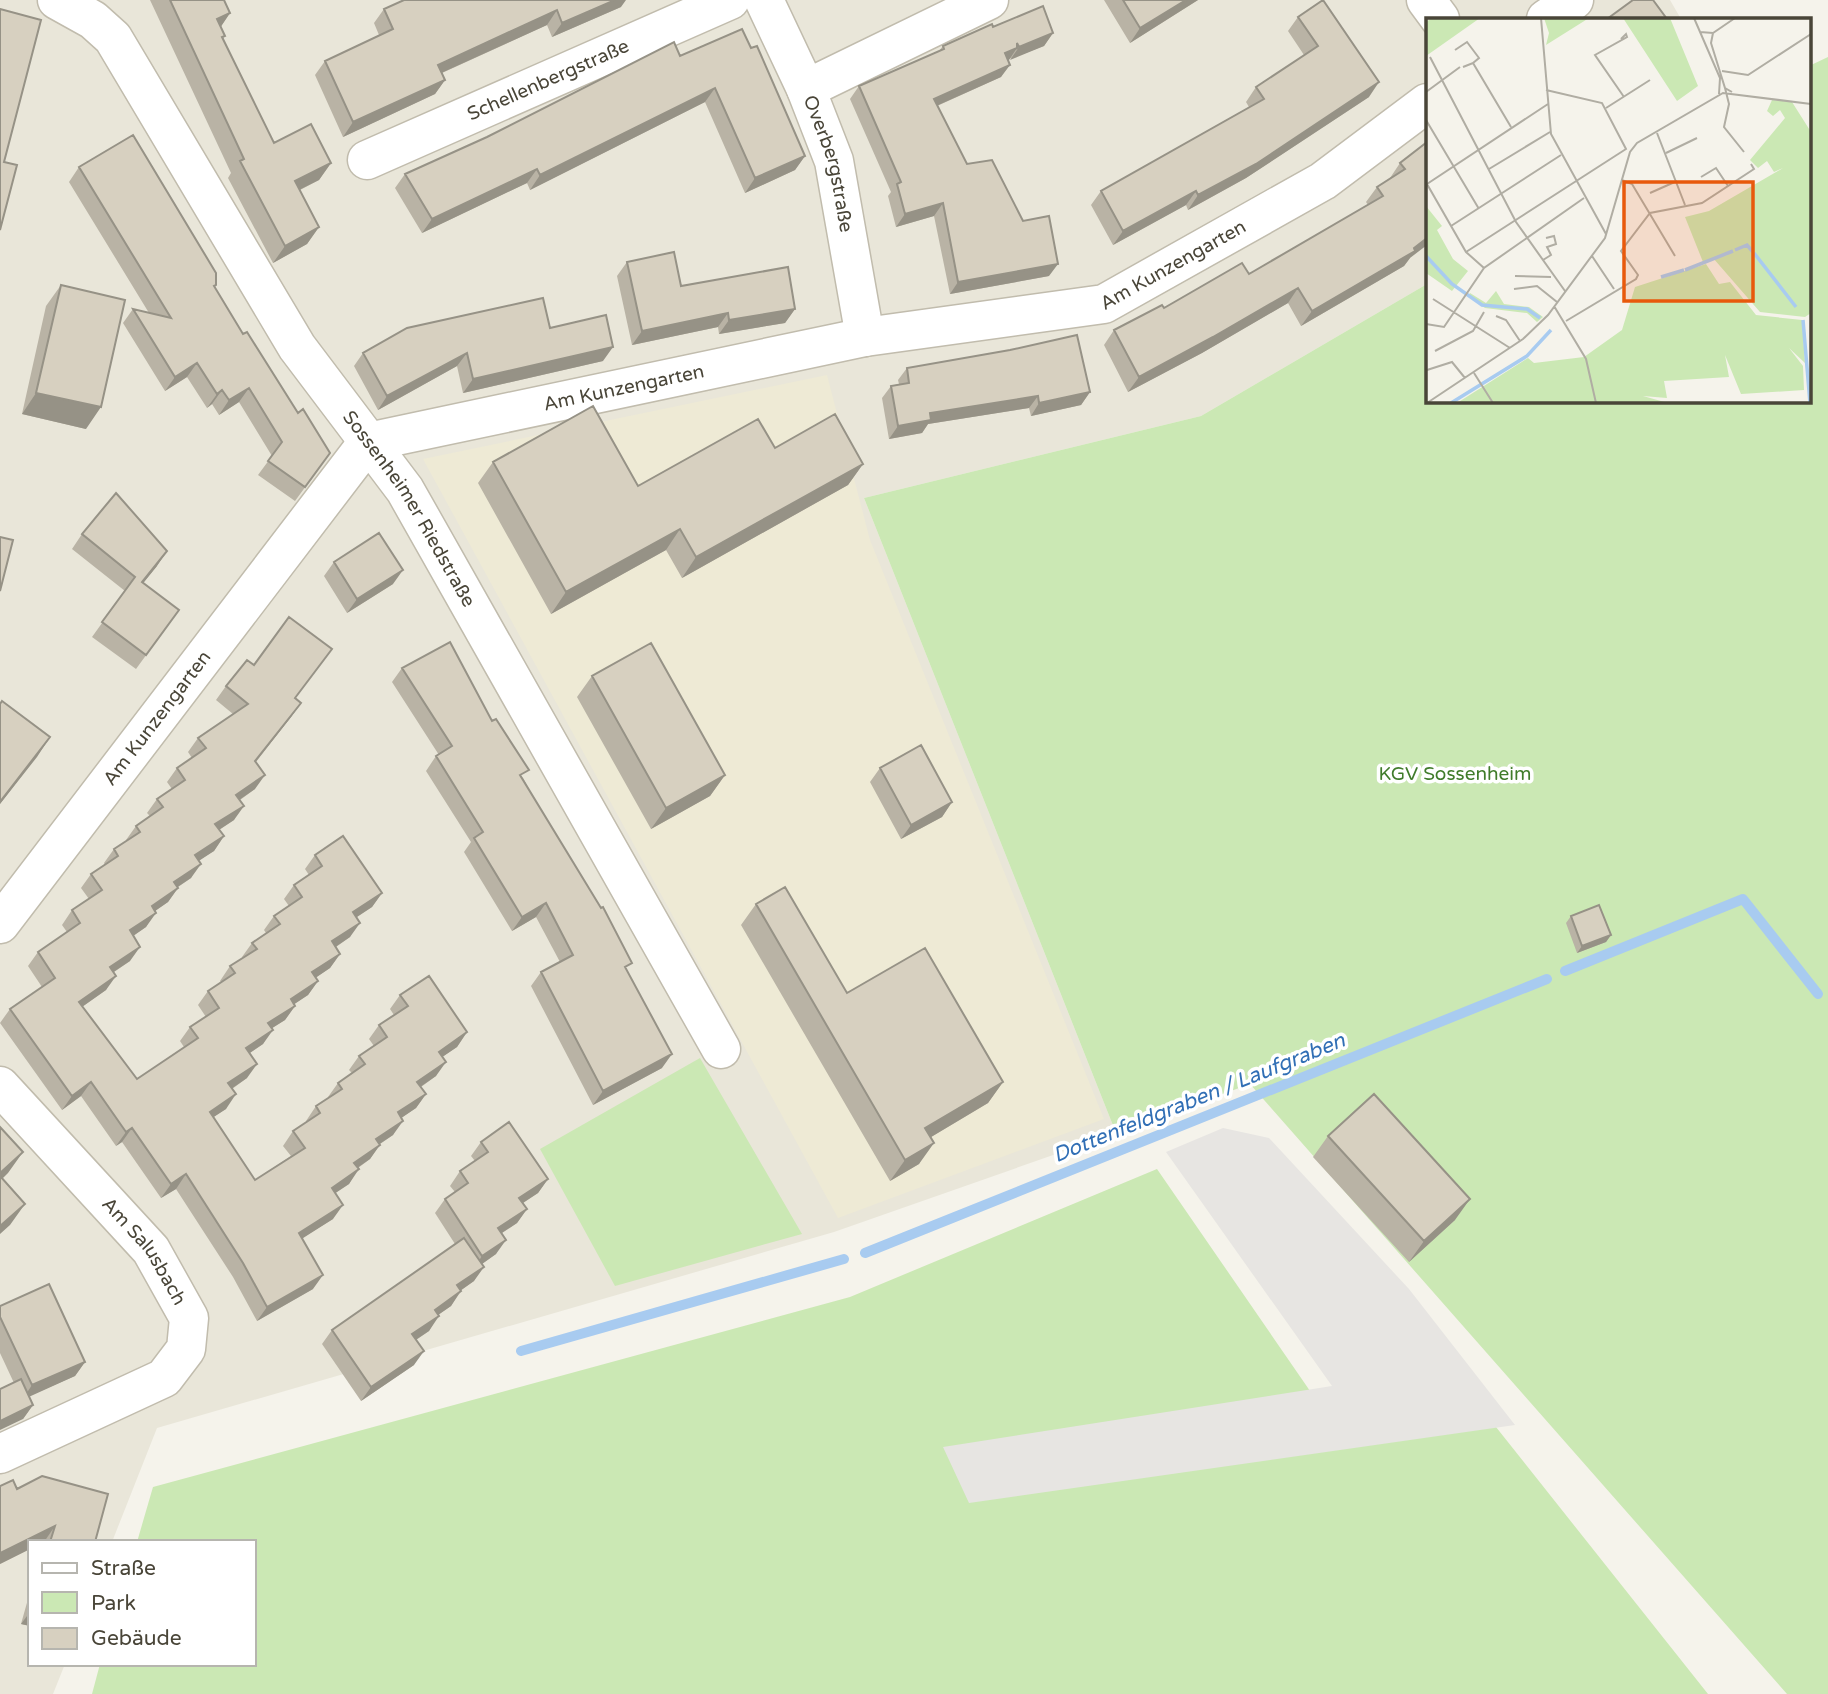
<svg xmlns="http://www.w3.org/2000/svg" width="1828" height="1694" font-family="'Varela Round',sans-serif">
  <rect width="100%" height="100%" fill="#f5f3eb"/>
  <path fill="#e9e6d9" d="M0,0H1670L1681,19H1427V284L1201,416L864,498L1116,1133L834,1232L157,1428L112,1542H30V1664H65L53,1694H0Z"/>
  <path fill="#eeead5" d="M827,375L870,540L1104,1119L838,1218L423,459Z"/>
  <path fill="#cbe8b4" d="M1828,57V1694H1787L1250,1084L1116,1133L864,498L1201,416L1427,284V401H1809V66Z
    M700,1058L802,1234L615,1286L540,1149Z
    M1157,1169L1348,1446L1492,1422L1708,1694H92L100,1664H254V1542H137L153,1487L850,1297Z"/>
  <path fill="#e7e5e2" d="M1223,1128L1269,1138L1409,1289L1515,1425L969,1503L943,1447L1332,1386L1166,1152Z"/>
  <g fill="none" stroke-linecap="round" stroke-linejoin="round">
    <path stroke="#a8cbf0" stroke-width="10" d="M1565,971L1743,899L1818,994
      M865,1253L1547,979
      M521,1351L844,1259"/>
    <defs>
      <g id="minor">
        <path id="s1" d="M57,0L93,20L113,38L297,347L405,490L721,1049"/>
        <path id="s2" d="M764,0L806,89L834,161L865,337"/>
        <path d="M1426,0L1440,19"/>
        <path d="M1546,19L1574,0"/>
        <path d="M806,89L989,0"/>
        <path id="s3" d="M367,160L730,0"/>
        <path id="s4" d="M0,924L368,442L865,337L1104,304L1323,181L1427,103"/>
        <path id="s5" d="M0,1086L151,1250L189,1318L186,1349L164,1378L0,1454"/>
      </g>
    </defs>
    <use href="#minor" stroke="#c1bcad" stroke-width="41"/>
    <use href="#minor" stroke="#fff" stroke-width="38"/>
  </g>
  <path fill="#b9b3a5" d="M150,0H224L230,13L221,26L225,36L223,39L274,143L331,163L319,180L300,190L319,227L307,244L273,263L228,178L231,173Z
    M1104,0H1198L1130,43Z
    M621,7L552,37L547,25L442,73L445,80L435,94L343,137L315,75L325,61L379,35L374,23L384,9Z
    M1298,17L1369,97L1246,178L1188,210L1186,205L1113,245L1091,205L1101,191L1249,107L1246,102L1256,87L1304,55L1288,31Z
    M993,27L1053,33L1044,46L1009,59L1001,77L937,106L967,164L1049,276L950,294L934,216L896,227L888,196L891,192L850,99L859,86L939,51L943,46Z
    M751,48L805,156L795,170L745,193L705,102L530,190L527,183L422,233L395,188L405,174L680,56Z
    M1427,142L1410,258L1404,266L1301,326L1288,303L1202,353L1128,392L1104,345L1114,330L1164,308L1249,274L1368,205L1366,202L1377,187L1390,178L1400,163Z
    M79,167L214,287L243,334L298,413L330,453L295,501L258,475L272,456L239,402L219,415L212,404L207,408L187,377L165,391L123,323L133,309L149,313L69,182Z
    M627,262L681,286L795,309L785,323L719,334L718,327L632,345L617,276Z
    M61,285L86,429L22,414L46,306Z
    M550,328L603,361L463,393L457,366L378,410L354,366L363,353Z
    M907,368L1090,392L1081,405L1031,416L1029,408L928,424L922,433L889,439L882,398L891,386L899,384L898,380Z
    M775,448L863,464L848,485L682,578L666,550L551,614L478,483L493,462L638,486Z
    M82,534L157,566L143,583L179,610L136,669L92,637L125,591L72,549Z
    M334,562L393,584L347,613L324,576Z
    M402,668L523,778L627,971L662,1068L593,1105L531,986L541,972L560,962L536,917L512,931L464,852L471,842L426,771L436,756L439,755L392,682Z
    M592,676L725,775L710,796L651,829L577,697Z
    M226,686L295,698L301,703L291,717L256,762L255,789L240,800L234,820L219,830L224,836L214,851L199,860L191,878L178,887V888L168,902L155,911L146,927L133,936L130,961L114,972L106,990L82,1007L137,1079L184,1047L180,1041L190,1027L206,1017L198,1005L208,991L221,982L220,981L230,966L243,958L242,957L252,943L266,933L264,930L274,916L289,906L284,899L294,885L309,875L305,869L315,855L382,893L372,907L357,917L350,937L336,947L340,954L330,968L315,978L318,981L308,995L294,1004L295,1006L285,1020L272,1028L263,1044L250,1053L247,1078L232,1089L226,1109L213,1117L255,1180L291,1156L283,1146L293,1131L307,1122L306,1121L316,1106L328,1098V1097L338,1083L352,1073L349,1070L359,1056L374,1046L369,1039L379,1025L394,1015L390,1009L400,995L467,1032L457,1047L442,1057L436,1076L421,1087L426,1094L416,1108L401,1118L393,1135L380,1144L370,1159L358,1168L349,1184L335,1193L333,1219L302,1238L313,1289L257,1321L233,1277L176,1189L161,1198L122,1142L116,1146L81,1096L62,1110L0,1023L10,1009L42,987L28,966L38,952L67,932L62,925L72,910L89,899L81,888L91,874L105,865L104,863L114,849L126,841V840L136,826L150,816L147,813L157,799L172,789L167,782L177,768L192,758L188,752L198,738L233,714L216,700Z
    M880,768L952,802L942,817L901,839L870,782Z
    M756,904L847,993L1003,1082L988,1103L931,1137L919,1164L890,1181L741,925Z
    M1571,916L1611,935L1606,942L1577,953L1566,923Z
    M1328,1136L1455,1220L1409,1262L1313,1157Z
    M481,1142L548,1179L538,1193L523,1203L527,1209L517,1223L502,1233L496,1254L482,1264L474,1281L460,1291L451,1306L438,1315L429,1331L416,1340L414,1365L361,1401L322,1344L332,1330L455,1244L435,1213L445,1199L455,1192L450,1186L460,1171L475,1161L471,1156Z
    M0,1306L85,1362L75,1376L29,1396L33,1405L23,1419L14,1383L0,1353Z
    M17,1489L95,1542H30V1549L0,1564Z
    M30,1592V1626L21,1624Z"/>
  <path fill="#969286" d="M615,0H626L621,7L552,37L562,23Z
    M1186,0H1198L1130,43L1140,28Z
    M557,10L547,25L428,79L438,65Z
    M230,13L218,31L217,19Z
    M1053,33L1044,46L1010,60L1019,47Z
    M1017,48L1009,60L996,65L1005,53Z
    M1010,65L1001,77L925,111L934,99Z
    M445,80L435,94L343,137L353,122Z
    M1379,82L1369,97L1246,178L1188,210L1198,195Z
    M715,88L705,102L530,190L540,175Z
    M805,156L795,170L745,193L755,178Z
    M331,163L319,180L283,198L295,181Z
    M537,169L527,183L422,233L432,219Z
    M1196,191L1186,205L1113,245L1123,231Z
    M943,203L934,216L896,227L905,214Z
    M319,227L307,244L273,263L285,246Z
    M1427,238V245L1410,258L1404,266L1301,326L1312,311L1414,248Z
    M1058,264L1049,276L950,294L958,282Z
    M1298,288L1288,303L1202,353L1128,392L1139,377Z
    M795,309L785,323L719,334L729,320Z
    M728,313L718,327L632,345L642,331Z
    M613,347L603,361L463,393L473,379Z
    M467,353L457,366L378,410L387,396Z
    M197,363L187,377L165,391L175,377Z
    M249,388L239,402L219,415L229,400Z
    M222,390L212,404L207,408L217,394Z
    M1090,392L1081,405L1031,416L1039,403Z
    M36,393L101,407L86,429L22,414Z
    M1038,396L1029,408L928,424L922,433L889,439L898,426L930,413Z
    M863,464L848,485L682,578L696,557Z
    M680,529L666,550L551,614L566,592Z
    M167,551L157,566L132,597L142,582Z
    M403,570L393,584L347,613L357,599Z
    M301,703L291,717L245,775L255,761Z
    M50,737L37,757L0,804V802Z
    M265,775L255,789L226,809L236,795Z
    M725,775L710,796L651,829L666,808Z
    M952,802L942,817L901,839L911,825Z
    M244,806L234,820L205,839L215,824Z
    M224,836L214,851L185,870L195,855Z
    M201,864L191,878L164,896L174,882Z
    M178,888L168,902L142,920L152,906Z
    M382,893L372,907L343,926L353,912Z
    M546,903L536,917L512,931L522,917Z
    M156,913L146,927L120,945L130,930Z
    M360,923L350,937L322,956L332,941Z
    M1611,935L1606,942L1577,953L1582,946Z
    M140,947L130,961L100,981L110,967Z
    M340,954L330,968L302,987L312,972Z
    M116,976L106,990L69,1016L79,1002Z
    M318,981L308,995L281,1013L291,999Z
    M295,1006L285,1020L258,1037L268,1023Z
    M273,1030L263,1044L236,1062L246,1048Z
    M467,1032L457,1047L429,1066L439,1052Z
    M672,1054L662,1068L593,1105L603,1091Z
    M446,1062L436,1076L407,1096L417,1082Z
    M257,1064L247,1078L218,1098L228,1083Z
    M91,1082L81,1096L62,1110L72,1096Z
    M1003,1082L988,1103L911,1149L925,1128Z
    M236,1094L226,1109L200,1126L210,1112Z
    M426,1094L416,1108L388,1127L398,1112Z
    M403,1121L393,1135L366,1153L376,1139Z
    M132,1128L122,1142L116,1146L126,1132Z
    M934,1143L919,1164L890,1181L905,1160Z
    M380,1145L370,1159L344,1177L354,1163Z
    M23,1152L8,1173L0,1181V1173Z
    M359,1169L349,1184L322,1202L332,1188Z
    M186,1174L176,1189L161,1198L171,1184Z
    M548,1179L538,1193L509,1212L519,1198Z
    M1470,1199L1455,1220L1409,1262L1424,1241Z
    M25,1204L10,1225L0,1234V1226Z
    M343,1205L333,1219L289,1247L299,1233Z
    M527,1209L517,1223L488,1242L498,1228Z
    M506,1240L496,1254L472,1271L482,1256Z
    M484,1267L474,1281L447,1300L457,1285Z
    M323,1275L313,1289L257,1321L267,1307Z
    M461,1291L451,1306L425,1324L435,1310Z
    M439,1316L429,1331L402,1349L412,1334Z
    M424,1351L414,1365L361,1401L371,1387Z
    M85,1362L75,1376L22,1400L32,1385Z
    M33,1405L23,1419L0,1430V1421Z
    M55,1526L44,1542H30V1549L0,1564V1553Z
    M30,1612V1626L21,1624Z"/>
  <path fill="#d7d0c0" stroke="#969286" stroke-width="2" d="M170,0H224L230,13L217,19L225,36L222,37L274,143L311,124L331,163L295,181L319,227L285,246L240,161L244,159Z
    M404,0H615L562,23L557,10L438,65L445,80L353,122L325,61L393,29L384,9Z
    M1123,0H1186L1140,28Z
    M1323,0L1379,82L1256,164L1198,195L1196,191L1123,231L1101,191L1264,99L1256,87L1318,46L1298,17Z
    M1633,0H1653L1667,19H1607Z
    M1043,6L1053,33L1019,47L1017,43V48L1005,53L1010,65L934,99L967,164L992,160L1023,221L1049,216L1058,264L958,282L943,203L905,214L897,184L901,182L859,86L944,49L943,46L992,24L993,27Z
    M0,9L41,20L4,162L17,165L0,230Z
    M742,29L751,48L757,46L805,156L755,178L715,88L540,175L537,169L432,219L405,174L487,137L674,42L680,56Z
    M133,135L216,273V285L214,286L243,334L247,332L298,413L303,409L330,453L305,487L268,461L282,442L249,388L229,400L222,390L217,394L197,363L175,377L133,309L171,318L79,167Z
    M1427,142V238L1414,248L1415,251L1312,311L1298,288L1213,337L1139,377L1114,330L1162,305L1164,308L1242,263L1249,274L1383,196L1377,187L1405,169L1400,163Z
    M674,252L681,286L788,267L795,309L729,320L728,313L642,331L627,262Z
    M61,285L125,300L101,407L36,393Z
    M543,298L550,328L606,315L613,347L473,379L467,353L387,396L363,353L407,328Z
    M1077,335L1090,392L1039,403L1038,396L930,413L931,420L898,426L891,386L909,383L907,368L1010,350Z
    M593,406L638,486L758,419L775,448L835,414L863,464L696,557L680,529L566,592L493,462Z
    M116,493L167,551L142,582L179,610L146,655L102,622L135,577L82,534Z
    M379,533L403,570L357,599L334,562Z
    M0,537L13,540L0,591Z
    M289,617L332,649L295,698L301,703L255,761L265,775L236,795L244,806L215,824L224,836L195,855L201,864L174,882L178,888L152,906L156,913L130,930L140,947L110,967L116,976L79,1002L137,1079L198,1038L190,1027L219,1008L208,991L235,973L230,966L257,949L252,943L280,924L274,916L302,897L294,885L322,866L315,855L343,836L382,893L353,912L360,923L332,941L340,954L312,972L318,981L291,999L295,1006L268,1023L273,1030L246,1048L257,1064L228,1083L236,1094L210,1112L255,1180L305,1148L293,1131L320,1113L316,1106L342,1089L338,1083L365,1064L359,1056L387,1037L379,1025L408,1006L400,995L429,976L467,1032L439,1052L446,1062L417,1082L426,1094L398,1112L403,1121L376,1139L380,1145L354,1163L359,1169L332,1188L343,1205L299,1233L323,1275L267,1307L243,1263L186,1174L171,1184L132,1128L126,1132L91,1082L72,1096L10,1009L55,978L38,952L80,923L72,910L102,890L91,874L118,856L114,849L140,832L136,826L163,807L157,799L185,780L177,768L206,748L198,738L248,704L226,686L247,660L254,665Z
    M450,642L492,721L496,719L529,770L520,775L601,908L603,907L632,963L625,967L672,1054L603,1091L541,972L573,955L546,903L522,917L474,838L483,832L436,756L452,746L402,668Z
    M651,643L725,775L666,808L592,676Z
    M2,701L50,737L0,802V704Z
    M921,745L952,802L911,825L880,768Z
    M785,887L847,993L925,948L1003,1082L925,1128L934,1143L905,1160L756,904Z
    M1599,905L1611,935L1582,946L1571,916Z
    M1374,1094L1470,1199L1424,1241L1328,1136Z
    M509,1122L548,1179L519,1198L527,1209L498,1228L506,1240L482,1256L445,1199L468,1183L460,1171L488,1152L481,1142Z
    M0,1127L23,1152L0,1173Z
    M0,1176L25,1204L0,1226Z
    M464,1238L484,1267L457,1285L461,1291L435,1310L439,1316L412,1334L424,1351L371,1387L332,1330Z
    M49,1284L85,1362L32,1385L0,1317V1306Z
    M21,1379L33,1405L0,1421V1389Z
    M42,1476L108,1494L95,1542H50L55,1526L0,1553V1486L13,1480L17,1489Z"/>
  <g text-anchor="middle" dominant-baseline="central" stroke-width="7" stroke-linejoin="round" paint-order="stroke">
    <g font-size="19" fill="#494538" stroke="#fff">
      <text stroke="none"><textPath href="#s3" startOffset="198">Schellenbergstraße</textPath></text>
      <text stroke="none"><textPath href="#s2" startOffset="177">Overbergstraße</textPath></text>
      <text stroke="none"><textPath href="#s4" startOffset="1435">Am Kunzengarten</textPath></text>
      <text stroke="none"><textPath href="#s4" startOffset="868">Am Kunzengarten</textPath></text>
      <text stroke="none"><textPath href="#s1" startOffset="625">Sossenheimer Riedstraße</textPath></text>
      <text stroke="none"><textPath href="#s4" startOffset="259">Am Kunzengarten</textPath></text>
      <text stroke="none"><textPath href="#s5" startOffset="220">Am Salusbach</textPath></text>
    </g>
    <g font-size="19" fill="#407c2b" stroke="#fff">
      <text x="1455" y="774">KGV Sossenheim</text>
    </g>
    <g font-size="21" font-style="italic" fill="#316fb5" stroke="#fff">
      <text transform="translate(1199 1098) rotate(-22)">Dottenfeldgraben / Laufgraben</text>
    </g>
  </g>
  <g transform="translate(1426 18)">
    <rect width="385" height="385" fill="#f5f3eb"/>
    <path d="M6,0H54L0,38V4ZM118,0H163L120,27L123,15ZM197,0H244L272,68L251,83ZM346,82L366,84L385,114V295L379,299L334,294L287,240L277,244L259,199L283,193L357,150L348,154L341,143L332,150L324,142L359,100L354,92L347,98L341,93ZM0,188L16,208L11,212L27,241L42,253L26,273L0,255ZM280,246L293,266L304,264L330,297L376,302L379,345L363,330L377,348L378,372L315,376L299,337L303,359L238,363L241,380L217,378L242,385H31L102,340L108,345L158,339L196,312L209,269ZM70,273L78,286L103,289L117,299L111,304L101,295L59,290L42,278L44,275L60,285Z" fill="#cbe8b4"/>
    <path fill="none" stroke="#a8cbf0" stroke-width="3.5" d="M309,232L321,227L327,234M328,235L370,289M0,238L26,266L56,287L101,291L114,300M259,252L307,233M235,259L258,252M377,302L384,385M25,385L101,338L125,312"/>
    <path fill="none" stroke="#b0ada3" stroke-width="2" d="M115,0L125,116L180,216M268,0L294,60L293,76M274,14L287,15L309,0M287,15L285,25L299,70L306,74M195,21L200,16L201,19L169,37L198,79M29,32L41,24L53,40L47,45M4,39L90,204L139,273M37,49L47,45L85,109M296,53L322,57L385,16M299,70L303,86L298,109L318,134M0,74L34,49M180,90L224,62M0,102L53,191M231,115L259,187M240,135L271,120M63,151L124,114M275,159L290,150L302,168M196,162L206,166L249,238M224,175L251,163M25,208L135,137M40,234L200,131L176,85L120,72M166,238L188,271M117,242L125,237L121,229L130,226L128,218L120,220M58,250L40,234L1,166L122,86M89,258L125,259M88,271L111,268L131,284M7,281L84,330M128,288L160,341L170,385M70,298L80,302L94,323M140,303L210,261L212,257L195,233L224,195L276,185L328,151L325,146M0,306L18,309L58,250L158,180M9,333L47,313L58,294M1,352L26,344L39,360M48,355L67,385M1,385L97,321L122,297L179,220L204,134L211,125L297,75L385,86"/>
    <path fill="#e8590c" fill-opacity="0.15" stroke="#e8590c" stroke-width="3.5" d="M198,164H327V283H198Z"/>
    <rect width="385" height="385" fill="none" stroke="#494538" stroke-width="3.5"/>
  </g>
  <rect x="28" y="1540" width="228" height="126" fill="#ffffff" stroke="#b6b5af" stroke-width="2"/>
  <rect x="42" y="1563" width="35" height="10" fill="#ffffff" stroke="#b6b5af" stroke-width="2"/>
  <text x="91" y="1575" font-size="21" fill="#494538">Straße</text>
  <rect x="42" y="1592" width="35" height="21" fill="#cbe8b4" stroke="#b6b5af" stroke-width="2"/>
  <text x="91" y="1610" font-size="21" fill="#494538">Park</text>
  <rect x="42" y="1628" width="35" height="21" fill="#d7d0c0" stroke="#b6b5af" stroke-width="2"/>
  <text x="91" y="1645" font-size="21" fill="#494538">Gebäude</text>
</svg>
